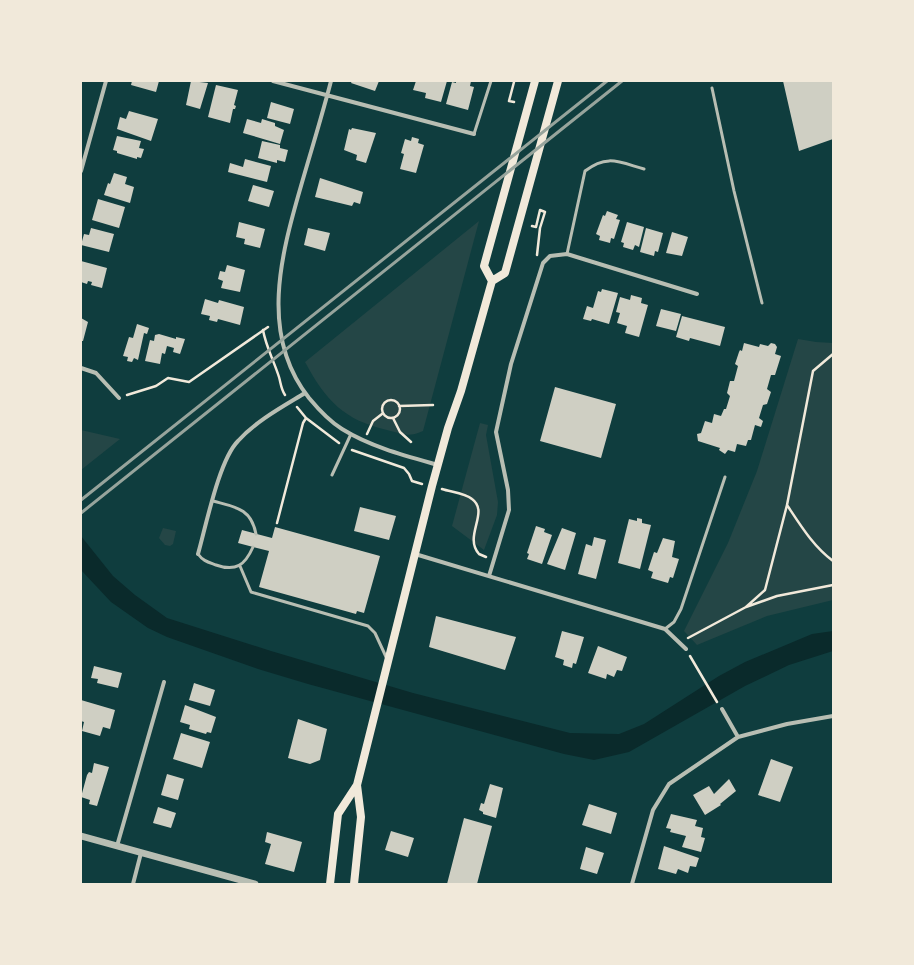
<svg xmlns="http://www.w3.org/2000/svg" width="914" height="965" font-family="'Roboto Condensed',sans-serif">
  <rect width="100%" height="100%" fill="#0f3d3e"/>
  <path fill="#244646" d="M479,221L423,431C407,438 404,434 387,430C344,420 326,401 305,362Z
    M798,339L816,342L833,343V600L767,616L697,645L684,631L728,543L757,471Z
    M480,423L488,425L486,435L498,502L497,515L484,550L452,526Z
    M81,430L120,439L81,470Z
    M163,528L176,531L173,544L170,546L165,545L159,538Z"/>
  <path fill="#0a2a2b" d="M81,536L113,576L135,595L167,618L271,651L413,693L570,733L619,734L644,724L719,676L745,662L812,634L833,631V651L789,665L745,686L629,752L594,760L564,754L308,684L258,669L167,637L148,628L111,602L81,570Z"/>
  <path fill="#cfcfc3" d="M132,81H159L156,92L131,85Z
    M191,81L208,83L200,109L186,105Z
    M352,81H379L375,91L351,83Z
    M416,81H447L441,102L425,98L426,93L413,90Z
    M456,81H471L470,86L474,87L468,110L446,104L452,82L456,83Z
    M783,81H833V139L799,151Z
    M216,85L238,90L234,105L236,106L235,109H233L230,123L208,117Z
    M271,102L294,109L290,124L267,118Z
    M129,111L158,119L151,141L117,129L120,117L126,119Z
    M247,119L261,123L262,119L275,123V126L284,130L280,144L243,133Z
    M352,128L376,133L366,163L356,160L357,155L344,150L349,129L351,130Z
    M117,136L141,141L139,148L144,149L141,158L137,157V159L117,153V151L113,150Z
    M412,137L419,139L418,143L424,145L416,173L400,169L404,154L401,153L405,139L411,141Z
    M262,141L280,145V148L288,150L285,162L277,160V163L258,158Z
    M245,159L271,166L267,182L228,172L230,163L243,167Z
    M114,173L127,177L125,184L134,187L130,203L104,195L108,183L110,184Z
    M320,178L363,192L360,204L354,202L352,206L315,197Z
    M253,185L274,191L269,207L248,201Z
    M98,199L125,207L119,228L92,220Z
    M607,211L618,215L616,219L620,220L614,239L611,238L610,243L599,240L600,236L596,234L603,215L605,216Z
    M239,222L265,229L260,248L244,244L245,239L236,237Z
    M627,222L644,227L639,247L635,245L633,250L623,247L624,243L621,242Z
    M91,228L114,234L109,252L81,245L84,234L89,235Z
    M308,228L330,233L325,251L304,245Z
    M646,228L663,233L658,252L655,251L654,256L640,252Z
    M672,232L688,237L682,256L666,253Z
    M81,261L107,268L102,288L91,285L92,282L88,281L87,284L81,282Z
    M227,265L245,270L240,292L221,288L223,281L218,279L220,271L225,272Z
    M602,289L618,293L609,324L592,319L591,321L583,319L587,306L593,308L598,291L601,292Z
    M631,295L642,298L641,303L648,305L639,337L625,333L627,326L617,323L620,313L616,312L620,297L630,300Z
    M205,299L218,303L219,300L244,307L240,325L218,319L217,322L209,320L210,316L201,314Z
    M661,309L681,314L676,331L656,326Z
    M682,316L725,327L720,346L690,338L689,341L676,337Z
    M81,318L88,322L83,341H81Z
    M137,324L149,328L147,334L144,333L138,360L134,358L132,362L127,361L128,357L123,356L129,337L133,338Z
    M159,334L176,339V337L185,339L180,354L173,352L174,348L167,346L165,354L162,353L160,364L145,361L150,340L154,341L155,335Z
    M744,343L759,347L760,344L768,346L771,343L775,344L777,347L775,354L781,356L775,375H771L767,389L771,392L767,404L763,405L759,418L763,421L761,427L755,425L751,440H748L746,446L737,444L735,452L728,450L725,454L719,450L720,448L698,441L697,434L701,433L705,421L712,423L714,414L721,416L724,409H726L730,396L727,393L730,381H734L738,366L735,364L739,352L740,350L742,351Z
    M555,387L616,404L601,458L540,441Z
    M360,507L396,516L389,540L354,531Z
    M637,518L642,519V523L651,525L640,569L618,563L629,519L637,521Z
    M536,526L545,529L544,532L552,535L542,564L527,559L529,554L527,553Z
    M275,527L380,556L364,613L357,611L356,614L259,587L269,551L238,543L242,530L272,538Z
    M562,528L576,533L565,570L547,564Z
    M594,537L606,540L596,579L578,574L586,544L592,546Z
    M663,538L675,541L672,557L679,559L673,578L670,577L668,583L651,578L653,572L648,570L654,552L657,553Z
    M436,616L516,637L505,670L429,647Z
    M562,631L584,637L576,664L573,663L572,668L563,665L564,660L555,657Z
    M598,646L627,657L622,671L617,670L614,677L607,674L606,679L588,673Z
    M94,666L122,673L118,688L97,683L98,679L91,678Z
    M194,683L215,690L210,706L189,700Z
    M81,700L115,710L110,729L103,727L100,736L82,731L84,722L81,721Z
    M185,705L216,717L211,733L207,732L206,734L189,729L190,725L180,722Z
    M298,719L327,729L320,760L310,764L288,758Z
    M181,733L210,742L202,768L173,759Z
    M771,759L793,767L780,802L758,795Z
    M94,763L109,767L97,806L89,804L90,800L81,797L87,775L89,772L92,773Z
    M167,774L184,779L178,800L161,795Z
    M729,779L736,791L720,804L721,805L705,815L693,795L709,786L714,794Z
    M490,784L503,788L496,818L483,814V812L479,810L481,803L484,804Z
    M589,804L617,813L611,834L582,825Z
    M158,807L176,813L171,828L153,823Z
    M671,814L697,820L695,826L703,828L701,837L705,838L701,852L682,847L686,836L670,832L671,829L666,828Z
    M464,818L492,826L477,884H447Z
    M391,831L414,838L408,857L385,850Z
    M267,832L302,842L294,872L265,864L271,844L265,842Z
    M664,846L699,858L696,867L690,866L688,873L678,869L676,874L658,869Z
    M586,847L604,853L597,874L580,869Z"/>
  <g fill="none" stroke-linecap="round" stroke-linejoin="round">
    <path stroke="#f1e9da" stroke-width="2.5" d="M514,102L509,101L514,82
      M532,226L536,227L540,210L545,212L540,228L537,255
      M263,330C266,347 274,361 279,377C281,384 281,389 285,395
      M127,395L156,386L168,378L189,382L268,327
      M382 409a9 9 0 1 1 18 0a9 9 0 1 1-18 0Z
      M399,406L433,405
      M297,407L306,418L339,443
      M393,418L400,432L411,442
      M367,434L373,421L382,414
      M352,450L404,468L409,474L412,481L422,484
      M442,489C451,492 465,493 472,499C490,512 463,536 479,554L486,557
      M787,505C801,526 813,546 833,561
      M277,523L303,423L306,418
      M746,607L765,590L787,505L813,371L833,354
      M688,638L746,607L777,596L833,585
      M690,656L717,702"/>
    <path stroke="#b8beb3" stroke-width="3" d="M712,88L734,191L762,303
      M474,134L491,81
      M567,254L585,171C607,154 619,162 644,169
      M332,475L351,434
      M213,501C235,507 251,508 256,534
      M198,554C203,561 208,562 216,565C236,572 245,565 253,547
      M240,566L251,592L368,626L375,633L387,659
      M665,629L674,622L681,609L725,477"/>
    <path stroke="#b8beb3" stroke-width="4" d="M273,81L474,134
      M331,81C322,116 311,151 301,186C281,255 259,335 309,398C319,410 329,421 342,429C371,447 406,456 438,465
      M81,171L106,81
      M81,368L96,373L119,398
      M198,554C206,526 219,460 238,441C256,421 282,407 305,393
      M415,554L665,629L686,649
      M489,576L509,510L508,490L496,432L511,364L543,263L550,256L567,254L697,294
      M722,709L738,737
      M117,846L164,682
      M133,884L141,853
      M632,884L653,810L669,784L738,737L787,724L833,716"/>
    <path stroke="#b8beb3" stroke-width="7" d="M81,836L255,884"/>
    <path stroke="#f1e9da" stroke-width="8" d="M492,281L505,273L558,81
      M330,884L338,814L357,785L432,486L448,428L461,391L492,281L484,266L535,81
      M354,884L361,817L357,785"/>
    <path stroke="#97a49c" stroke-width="3" d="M81,500L607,81
      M81,513L622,81"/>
  </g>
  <rect width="914" height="965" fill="none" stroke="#f1e9da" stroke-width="164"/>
</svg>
